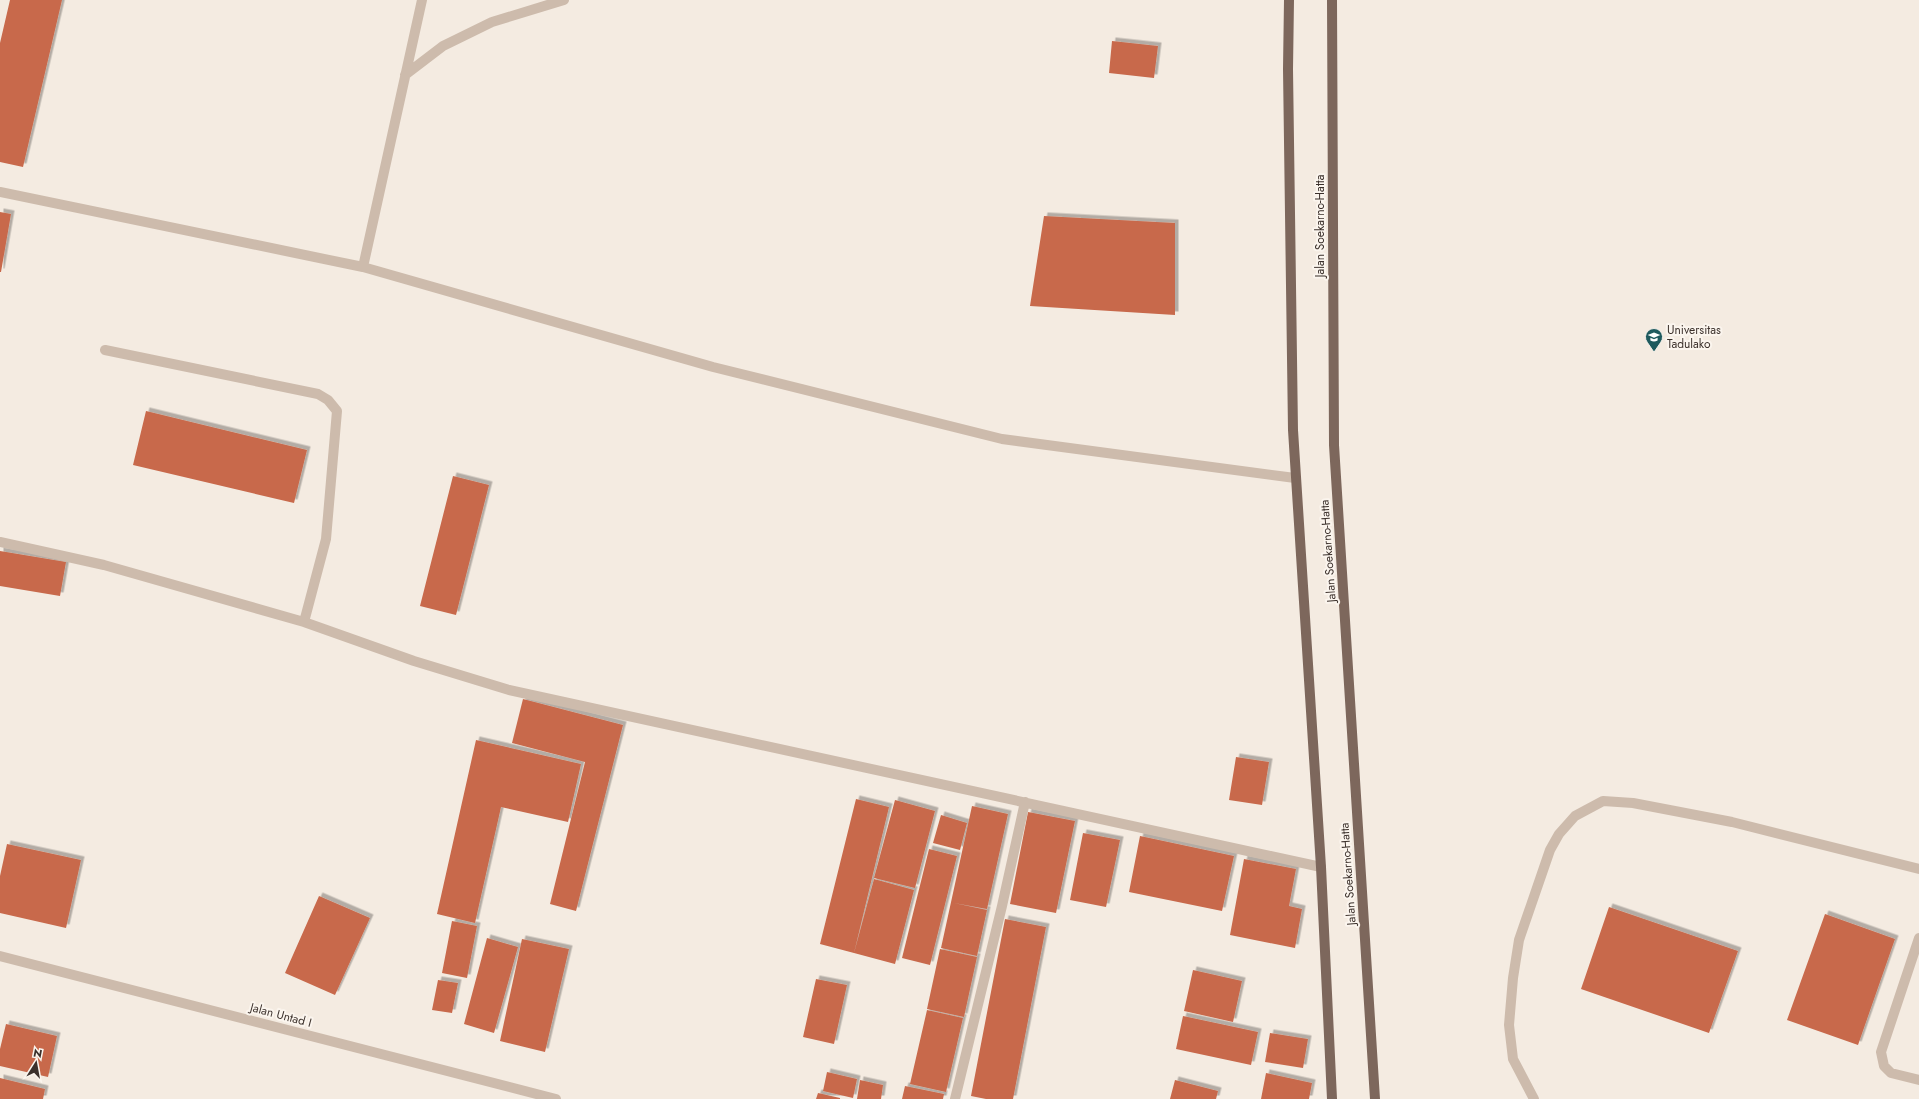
<svg xmlns="http://www.w3.org/2000/svg" width="1919" height="1099" font-family="Jost,sans-serif">
  <defs>
    <filter id="shadow"><feDropShadow dx="3.5" dy="-3.5" stdDeviation="0" flood-color="#0004"/></filter>
  </defs>
  <rect width="100%" height="100%" fill="#f4ebe1"/>
  <path fill="#c8694b" filter="url(#shadow)" d="M10,0H62L23,167L0,162V43Z
    M1112,41L1158,46L1154,78L1109,73Z
    M0,212L11,214L1,272H0Z
    M1044,216L1175,223V315L1030,306Z
    M146,411L307,450L294,503L133,465Z
    M453,476L489,485L456,615L420,606Z
    M0,551L66,562L60,596L0,586Z
    M523,699L623,725L576,911L550,904L585,762L512,743Z
    M476,740L581,764L568,822L501,807L475,923L437,914Z
    M1236,757L1269,762L1262,805L1229,800Z
    M856,799L889,807L854,953L820,944Z
    M895,800L935,811L915,888L874,878Z
    M972,806L1008,814L987,909L954,903L987,910L977,956L941,948Z
    M1028,812L1075,821L1056,913L1010,904Z
    M941,815L967,823L960,850L933,843Z
    M1083,833L1120,840L1106,907L1070,900Z
    M1140,836L1234,856L1222,911L1129,892Z
    M7,844L81,860L66,928L0,913V876Z
    M929,849L957,856L930,965L902,958Z
    M1244,859L1296,869L1289,906L1302,909L1295,948L1230,935Z
    M874,879L914,890L895,964L854,953Z
    M319,896L370,918L335,995L285,973Z
    M1609,907L1738,951L1709,1033L1581,989Z
    M1825,914L1895,939L1858,1045L1787,1020Z
    M1005,919L1046,927L1013,1099H986L971,1096Z
    M452,921L477,926L467,978L442,973Z
    M487,938L518,947L494,1033L464,1024Z
    M522,939L569,949L545,1052L500,1041Z
    M940,949L977,957L964,1017L927,1009Z
    M1193,970L1242,981L1233,1022L1184,1011Z
    M816,979L847,985L834,1044L803,1037Z
    M438,980L458,983L452,1013L432,1010Z
    M927,1010L963,1018L946,1092L910,1084Z
    M1183,1016L1258,1032L1251,1065L1176,1049Z
    M6,1024L57,1036L48,1077L0,1066V1049Z
    M1270,1033L1308,1039L1303,1068L1265,1062Z
    M827,1072L857,1079L853,1098L823,1091Z
    M1266,1073L1312,1083L1309,1099H1261Z
    M0,1078L45,1089L43,1099H0Z
    M860,1080L883,1085L881,1099H857Z
    M1175,1080L1218,1091L1216,1099H1170Z
    M905,1086L944,1094L943,1099H902Z
    M818,1093L840,1098V1099H816Z"/>
  <g fill="none" stroke-linecap="round" stroke-linejoin="round">
    <path stroke="#cdbbac" stroke-width="10" d="M405,75L443,46L492,22L564,0
      M0,192L363,267L713,367L1002,439L1295,478
      M363,267L422,0
      M105,350L318,394L328,400L337,411L326,539L304,622
      M0,542L104,565L304,622L414,661L509,690L1321,867
      M1919,938L1881,1052L1884,1066L1891,1073L1919,1080
      M0,956L556,1099
      M955,1099L1002,906L1025,802
      M1534,1099L1513,1059L1509,1025L1513,978L1519,940L1550,850L1559,834L1575,816L1603,801L1633,803L1732,822L1919,869"/>
    <path stroke="#7d675c" stroke-width="10" d="M1289,0L1288,69L1293,430L1321,867L1332,1099
      M1332,0L1334,445L1375,1099"/>
  </g>
  <defs>
    <symbol id="university-pin" viewBox="-11 -11 22 30"><path d="M0 17L-7.5 6A9.5 9.5 0 1 1 7.5 6Z" fill="#1f5a5e" stroke="#fbf5ee"/><path d="M0-5L7-2L0 1L-7-2ZM-4 1L0 2.5L4 1V4Q0 6-4 4Z" fill="#fff"/></symbol>
  </defs>
  <g fill-rule="evenodd">
    <use href="#university-pin" x="1644" y="327" width="20" height="27"/>
  </g>
  <g text-anchor="middle" dominant-baseline="central" stroke-width="4" stroke-linejoin="round" paint-order="stroke">
    <g font-size="12" fill="#3b302b" stroke="#fbf5ee">
      <text transform="translate(1320 226) rotate(-90)">Jalan Soekarno-Hatta</text>
      <text transform="translate(1328 551) rotate(-94)">Jalan Soekarno-Hatta</text>
      <text transform="translate(1348 874) rotate(-94)">Jalan Soekarno-Hatta</text>
      <text transform="translate(281 1015) rotate(15)">Jalan Untad I</text>
    </g>
    <g font-size="12" fill="#3b302b" stroke="#fbf5ee" text-anchor="start">
      <text x="1667" y="330">Universitas<tspan x="1667" dy="14">Tadulako</tspan></text>
    </g>
  </g>
  <g transform="translate(36 1063) rotate(11)" stroke="#fbf5ee" stroke-width="3" paint-order="stroke">
  <path d="M0-3L7 15L0 10L-7 15Z" fill="#3b302b"/>
  <text y="-6" font-size="11" font-weight="bold" text-anchor="middle" fill="#3b302b">N</text>
  </g>
</svg>
